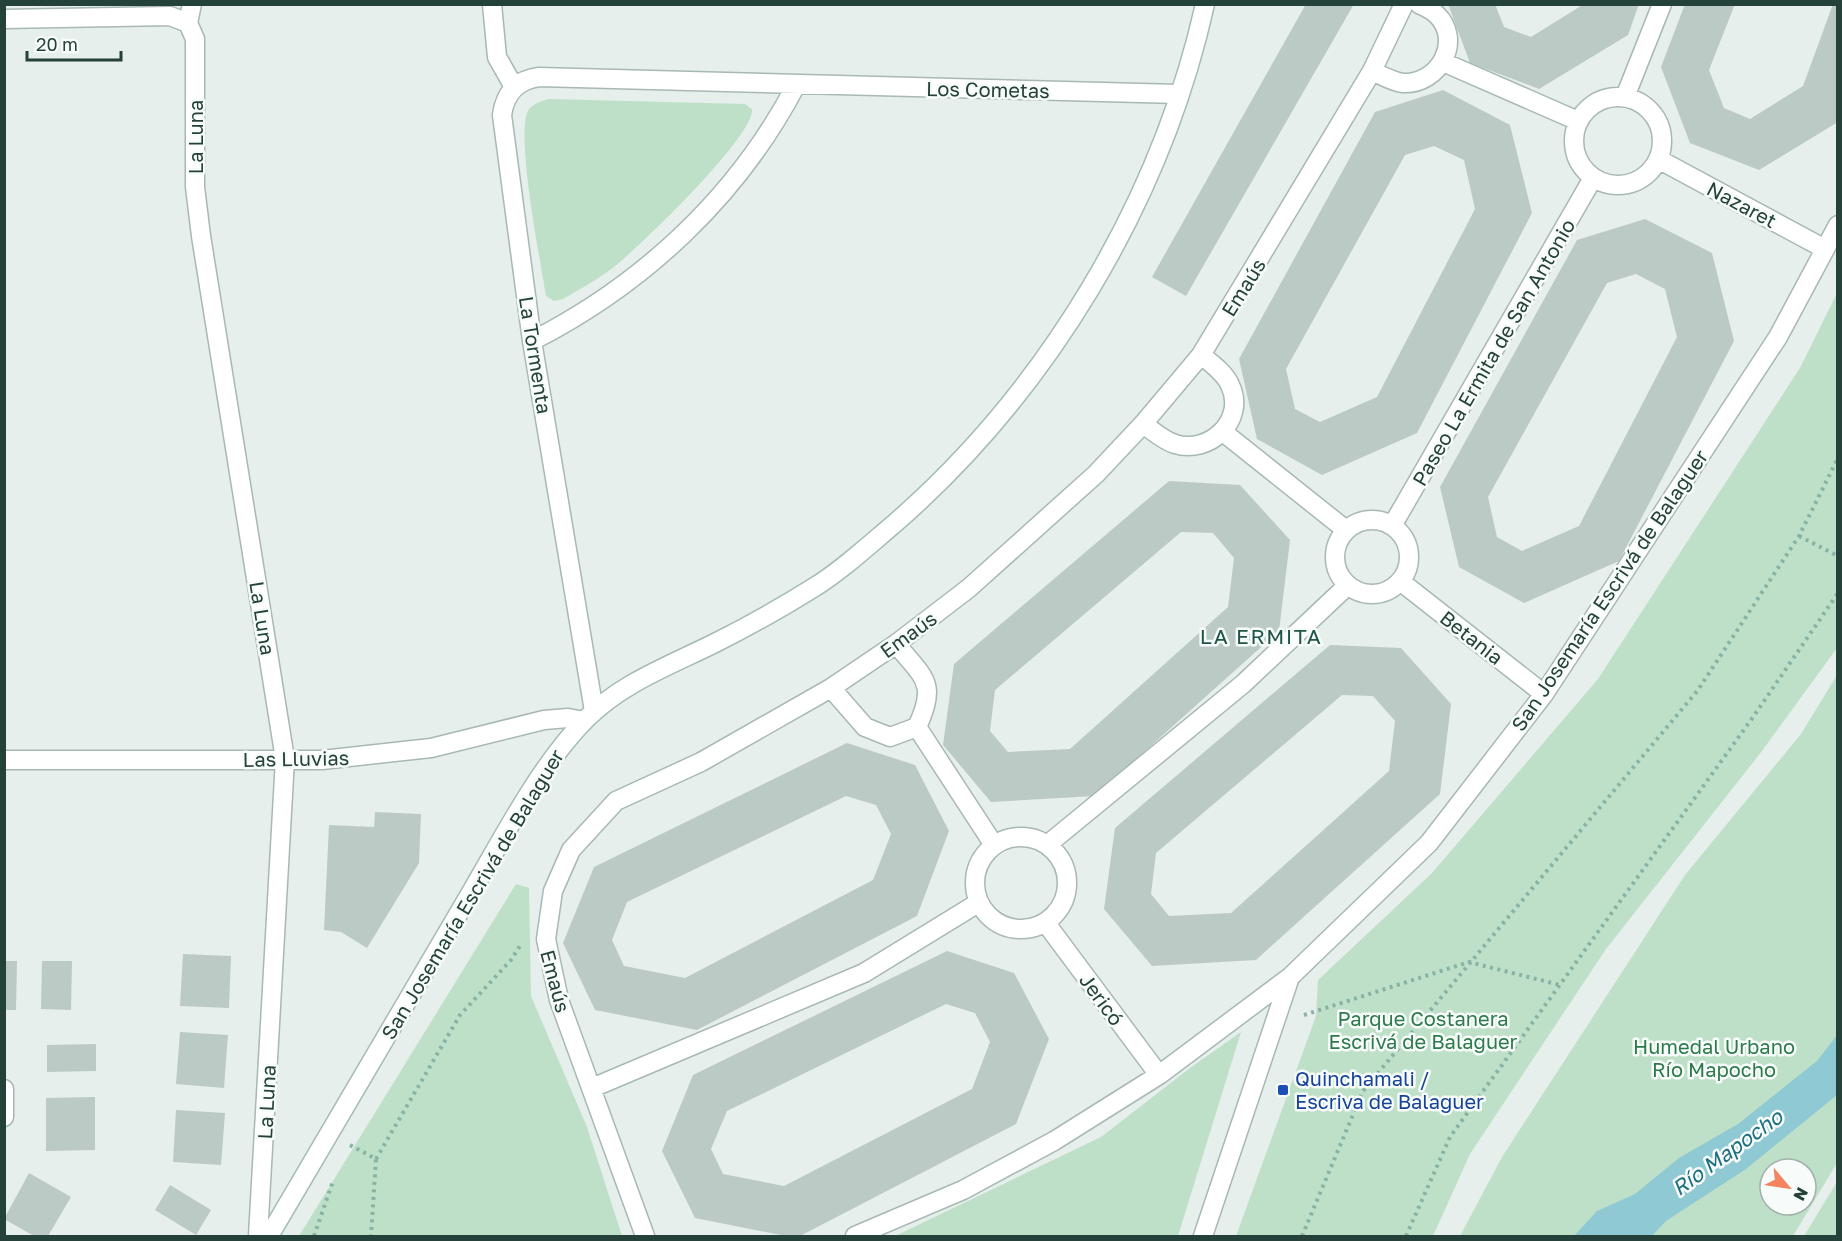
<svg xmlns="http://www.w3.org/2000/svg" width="1842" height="1241" font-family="'Golos Text',sans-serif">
  <rect width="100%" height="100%" fill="#e6efeb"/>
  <path fill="#bfe0c8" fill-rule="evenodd" d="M549,99L745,104L752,109C756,135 635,252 610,270C595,281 578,290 563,299L554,301L546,296C541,264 514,130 529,109C534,103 542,101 549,99Z
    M1837,293V648L1762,751L1606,949L1470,1154L1433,1236H1236L1316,1016L1318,980L1432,873L1598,679L1800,368Z
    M1837,675V1163L1793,1236H1460L1502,1157L1685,875L1801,734ZM1770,1169H1806V1205H1770Z
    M516,884L529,888L531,996L587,1127L622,1236H299Z
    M1241,1032L1178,1236H895L1101,1137L1190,1068Z
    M1837,1182V1236H1804Z"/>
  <path fill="#8ec9d4" d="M1837,1035V1095L1746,1169L1666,1221L1652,1236H1574L1597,1211L1635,1194L1679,1158L1738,1124L1817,1061Z"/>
  <path fill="#bbcac4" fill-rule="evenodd" d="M1306,4H1354L1186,296L1152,277Z
    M1448,4H1495L1504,27L1531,37L1584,4H1639L1628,35L1539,89L1470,63Z
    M1685,4H1735L1709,70L1724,108L1750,119L1803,86L1833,4H1838V122L1759,170L1690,143L1661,67Z
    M1443,90L1510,125L1532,213L1417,433L1322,475L1257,439L1239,359L1375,112ZM1434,146L1464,160L1475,209L1377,397L1320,422L1295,409L1286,369L1405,155Z
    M1645,219L1712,253L1734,341L1619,561L1524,603L1459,567L1440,487L1577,240ZM1636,274L1665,289L1677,337L1579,526L1522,551L1497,537L1488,497L1607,283Z
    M1169,481L1240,485L1290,540L1279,631L1095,796L991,802L943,745L954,664ZM1181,532L1213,533L1234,558L1228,607L1070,749L1008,752L990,731L995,690Z
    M1330,645L1401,648L1451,704L1440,794L1256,960L1152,966L1104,909L1115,828ZM1342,695L1373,696L1395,721L1389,771L1231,913L1169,916L1151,894L1156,853Z
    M847,743L915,765L949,831L917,916L697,1030L595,1010L563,943L594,867ZM846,796L876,805L891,834L873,880L685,978L624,966L612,940L627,902Z
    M375,812L421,814L419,863L367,948L341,932L324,930L329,825L374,827Z
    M947,951L1014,973L1049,1039L1016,1124L800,1236H786L695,1218L662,1151L693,1075ZM946,1004L975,1013L990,1042L972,1089L784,1186L723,1174L711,1149L727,1111Z
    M183,954L231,956L229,1008L180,1006Z
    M4,961H17L16,1010H4Z
    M42,961H72L71,1010L41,1009Z
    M180,1032L228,1035L224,1088L176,1084Z
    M96,1044V1071L47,1072V1045Z
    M95,1097V1150L46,1151V1098Z
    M176,1110L225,1113L221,1165L173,1162Z
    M29,1173L71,1197L48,1236H34L4,1219Z
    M170,1185L211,1210L196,1235L155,1210Z"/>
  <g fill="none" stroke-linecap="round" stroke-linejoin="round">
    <defs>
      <path id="street" d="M492,4L497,57L514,87
        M4,19L170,16L188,23L195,39V187L201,236L285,759L258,1236
        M188,23L192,4
        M1443,62L1578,121
        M1372,71C1381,75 1393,82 1403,83C1439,85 1464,40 1436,14C1432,10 1425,7 1419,4
        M1574 141a44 44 0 1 1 88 0a44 44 0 1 1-88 0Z
        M1625,97L1662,4
        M1658,159L1825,249
        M532,341C644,284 738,196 796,85
        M1143,424C1153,431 1164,441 1175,444C1209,455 1247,420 1230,385C1225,373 1211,363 1201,355
        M1223,432L1346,530
        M1335 557a37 37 0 1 1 74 0a37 37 0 1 1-74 0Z
        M1392,526L1593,178
        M1400,581L1544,694
        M831,688L865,727L890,737L917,727C938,683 924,678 896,644
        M594,711L532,341L502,115C505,93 517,80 539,77L1179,94
        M917,727L994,845
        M4,760H322L431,748L544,720L568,718L584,721
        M975 883a46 46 0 1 1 92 0a46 46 0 1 1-92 0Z
        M1047,845L1243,684L1348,585
        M1045,922L1159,1075
        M592,1088L864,973L978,903
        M4,1089V1117
        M645,1236L559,1000L546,939L553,891L571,850L616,801L701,762L831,688L896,644L969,588L1096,474L1143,424L1201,355L1372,71L1404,4
        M855,1236L963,1190L1054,1141L1159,1075L1290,977L1429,843L1544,694L1778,337L1838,225
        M1203,1236L1290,977"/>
      <path id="secondary" d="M269,1236C333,1126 398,1016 463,906C499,846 537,769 585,720C621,683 671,665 715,643C749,626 781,608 813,588C842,570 868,546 894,524C1047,391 1161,202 1205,4"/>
    </defs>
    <use href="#street" stroke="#a8b8b2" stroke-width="21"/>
    <use href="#secondary" stroke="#a4bbb3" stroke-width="21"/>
    <path stroke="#86b3a5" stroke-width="4" stroke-dasharray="3 4.5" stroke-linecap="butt" d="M1799,536L1838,556
      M1304,1015L1469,962L1560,985
      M350,1145L376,1159L371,1236
      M376,1159L460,1015L511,960L521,944
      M314,1236L333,1181
      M1302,1236L1363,1091L1698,690L1799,536L1838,458
      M1406,1236L1450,1137L1751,720L1838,593"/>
    <use href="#street" stroke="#fff" stroke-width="18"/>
    <use href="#secondary" stroke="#fff" stroke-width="18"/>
  </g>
  <rect fill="#1a4fb4" stroke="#f7fbf9" stroke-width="2" x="1277" y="1084" width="12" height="12" rx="3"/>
  <g text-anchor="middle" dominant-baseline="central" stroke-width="5" stroke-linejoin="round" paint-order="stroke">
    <g font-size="20" fill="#24423a" stroke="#f7fbf9">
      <text transform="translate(988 89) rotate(1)">Los Cometas</text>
      <text transform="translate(195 137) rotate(-90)">La Luna</text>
      <text transform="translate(1742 204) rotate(28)">Nazaret</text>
      <text transform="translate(1243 287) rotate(-58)">Emaús</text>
      <text transform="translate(1493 352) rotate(-60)">Paseo La Ermita de San Antonio</text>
      <text transform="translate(536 355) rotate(81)">La Tormenta</text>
      <text transform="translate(1609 590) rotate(-56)">San Josemaría Escrivá de Balaguer</text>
      <text transform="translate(263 618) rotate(81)">La Luna</text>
      <text transform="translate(908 634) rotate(-36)">Emaús</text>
      <text transform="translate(1472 637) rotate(38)">Betania</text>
      <text transform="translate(296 758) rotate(-1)">Las Lluvias</text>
      <text transform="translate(472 894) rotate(-59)">San Josemaría Escrivá de Balaguer</text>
      <text transform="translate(556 981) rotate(75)">Emaús</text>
      <text transform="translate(1102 999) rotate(54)">Jericó</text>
      <text transform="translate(266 1102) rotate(-87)">La Luna</text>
    </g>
    <g font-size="20" fill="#2d7a4b" stroke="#f7fbf9">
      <text x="1423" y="1018">Parque Costanera<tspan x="1423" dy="23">Escrivá de Balaguer</tspan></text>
      <text x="1714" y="1046">Humedal Urbano<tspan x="1714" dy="23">Río Mapocho</tspan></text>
    </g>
    <g font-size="20" fill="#164399" stroke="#f7fbf9" text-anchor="start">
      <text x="1295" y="1078">Quinchamali /<tspan x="1295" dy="23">Escriva de Balaguer</tspan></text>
    </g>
    <g font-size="21" letter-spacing="1.5" fill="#1f5548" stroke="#f7fbf9">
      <text x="1261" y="636">LA ERMITA</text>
    </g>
    <g font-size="21" font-style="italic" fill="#1c6f80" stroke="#f7fbf9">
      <text transform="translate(1727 1152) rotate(-36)">Río Mapocho</text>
    </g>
  </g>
  <rect width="1842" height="1241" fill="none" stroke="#24423a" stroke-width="12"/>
  <g transform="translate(1788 1187) rotate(119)"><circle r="28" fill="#f7fbf9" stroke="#a3b1ad" stroke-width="1.5"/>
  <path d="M0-4.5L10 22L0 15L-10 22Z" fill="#f4845f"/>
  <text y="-9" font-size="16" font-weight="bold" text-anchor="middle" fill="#24423a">N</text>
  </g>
  <path d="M27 51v9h94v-9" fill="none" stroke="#24423a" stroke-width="3"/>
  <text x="36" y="51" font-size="18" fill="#24423a" stroke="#f7fbf9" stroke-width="4.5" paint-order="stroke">20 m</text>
</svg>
